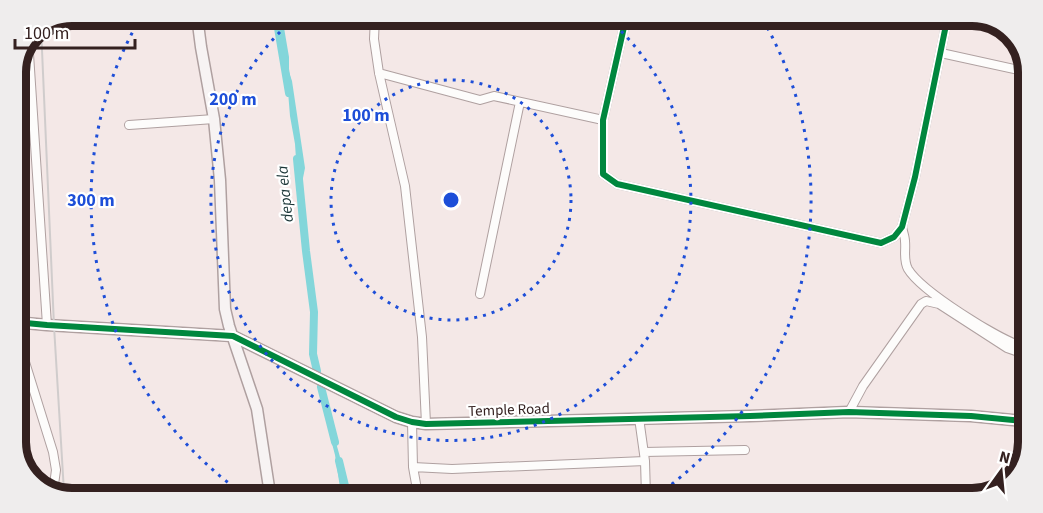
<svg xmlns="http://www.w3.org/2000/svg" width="1043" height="513" font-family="'Source Sans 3',sans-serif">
  <rect width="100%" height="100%" fill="#f4e8e7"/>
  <path fill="#83d6da" d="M275,16H282L289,57V72L292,81L305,168L302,183L296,159L295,144L290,116L285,55Z
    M329,432H333L340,457L345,494H341L335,455Z"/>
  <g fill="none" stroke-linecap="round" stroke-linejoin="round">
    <path stroke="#83d6da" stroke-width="8" d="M276,16L289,93
      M297,159L306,251L314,312L313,354L317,371
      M321,387L335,442
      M339,461L347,494"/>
    <defs>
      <path id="street" d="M375,17L374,39L379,73L405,186L422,337L426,424
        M626,18L603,120V174L617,184L881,243L894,237L902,227L915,177L947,20
        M28,39L47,325
        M941,53L1028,72
        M379,73L480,100L494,96L603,120
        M129,125L214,119
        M902,227C903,232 905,237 905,241C906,251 903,260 908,269C921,291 999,340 1024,347
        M480,294L520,102
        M15,330L53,452L56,470L53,492
        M849,412L863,386L921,304L926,301L939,304L1007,348L1024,354
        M639,418L645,461L646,496
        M412,422L413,467L418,495
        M644,452L745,450
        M413,467L452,469L645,461
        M761,497L780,496"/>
      <path id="secondary" d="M197,16L201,47L214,119L220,180L225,309L229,326L257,409L270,494
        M15,322L47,325L233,336L396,417L412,422L426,424L750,416L849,412L971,416L1023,421"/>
    </defs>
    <use href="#street" stroke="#afa0a0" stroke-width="10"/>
    <use href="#secondary" stroke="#afa0a0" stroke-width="13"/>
    <use href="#street" stroke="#fdfcfb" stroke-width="8"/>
    <use href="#secondary" stroke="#f7f3f3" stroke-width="10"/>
    <path stroke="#d0cccc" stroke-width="2" d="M41,27L54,326L64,492"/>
    <defs>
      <path id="cycleway" d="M626,18L603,120V174L617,184L881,243L894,237L902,227L915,177L947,20
        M15,322L47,325L233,336L396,417L412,422L426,424L750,416L849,412L971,416L1023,421"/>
    </defs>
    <use href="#cycleway" stroke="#fff" stroke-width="10"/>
    <use href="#cycleway" stroke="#00873e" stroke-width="6"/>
  </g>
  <g fill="none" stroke="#1d4ed8" stroke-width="3" stroke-dasharray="3 6">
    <circle cx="451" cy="200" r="120"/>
    <path d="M608 19A240 240 0 1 1 295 18"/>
    <path d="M242 493A360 360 0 0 1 141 17M763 20A360 360 0 0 1 657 495"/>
  </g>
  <g text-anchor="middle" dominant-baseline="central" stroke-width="4.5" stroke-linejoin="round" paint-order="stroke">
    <g font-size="15" fill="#342120" stroke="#fff">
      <text transform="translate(509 410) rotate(-2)">Temple Road</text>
    </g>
    <g font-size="16" font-style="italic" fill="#1a3536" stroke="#fff">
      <text transform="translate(285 194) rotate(-96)">depa ela</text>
    </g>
  </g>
  <path d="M0 0H1043V513H0ZM72 26H972A46 46 0 0 1 1018 72V442A46 46 0 0 1 972 488H72A46 46 0 0 1 26 442V72A46 46 0 0 1 72 26Z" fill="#efeded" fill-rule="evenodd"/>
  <path fill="none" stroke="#342120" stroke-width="8" d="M72 26H972A46 46 0 0 1 1018 72V442A46 46 0 0 1 972 488H72A46 46 0 0 1 26 442V72A46 46 0 0 1 72 26Z"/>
  <circle cx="451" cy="200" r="9" fill="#1d4ed8" stroke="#fff" stroke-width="3"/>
  <g font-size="18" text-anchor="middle" font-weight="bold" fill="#1d4ed8" stroke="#fff" stroke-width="4.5" stroke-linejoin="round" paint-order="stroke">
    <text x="233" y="105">200 m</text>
    <text x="366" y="121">100 m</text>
    <text x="91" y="206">300 m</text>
  </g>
  <g transform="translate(1001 471) rotate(15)" stroke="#ffffff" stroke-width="4.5" paint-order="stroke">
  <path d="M0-4.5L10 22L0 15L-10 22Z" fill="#342120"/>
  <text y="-9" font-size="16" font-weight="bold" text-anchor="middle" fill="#342120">N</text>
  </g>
  <path d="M15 39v9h120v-9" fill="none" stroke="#342120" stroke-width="3"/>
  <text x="24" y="39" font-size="18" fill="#342120" stroke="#ffffff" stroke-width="4.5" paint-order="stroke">100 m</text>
</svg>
